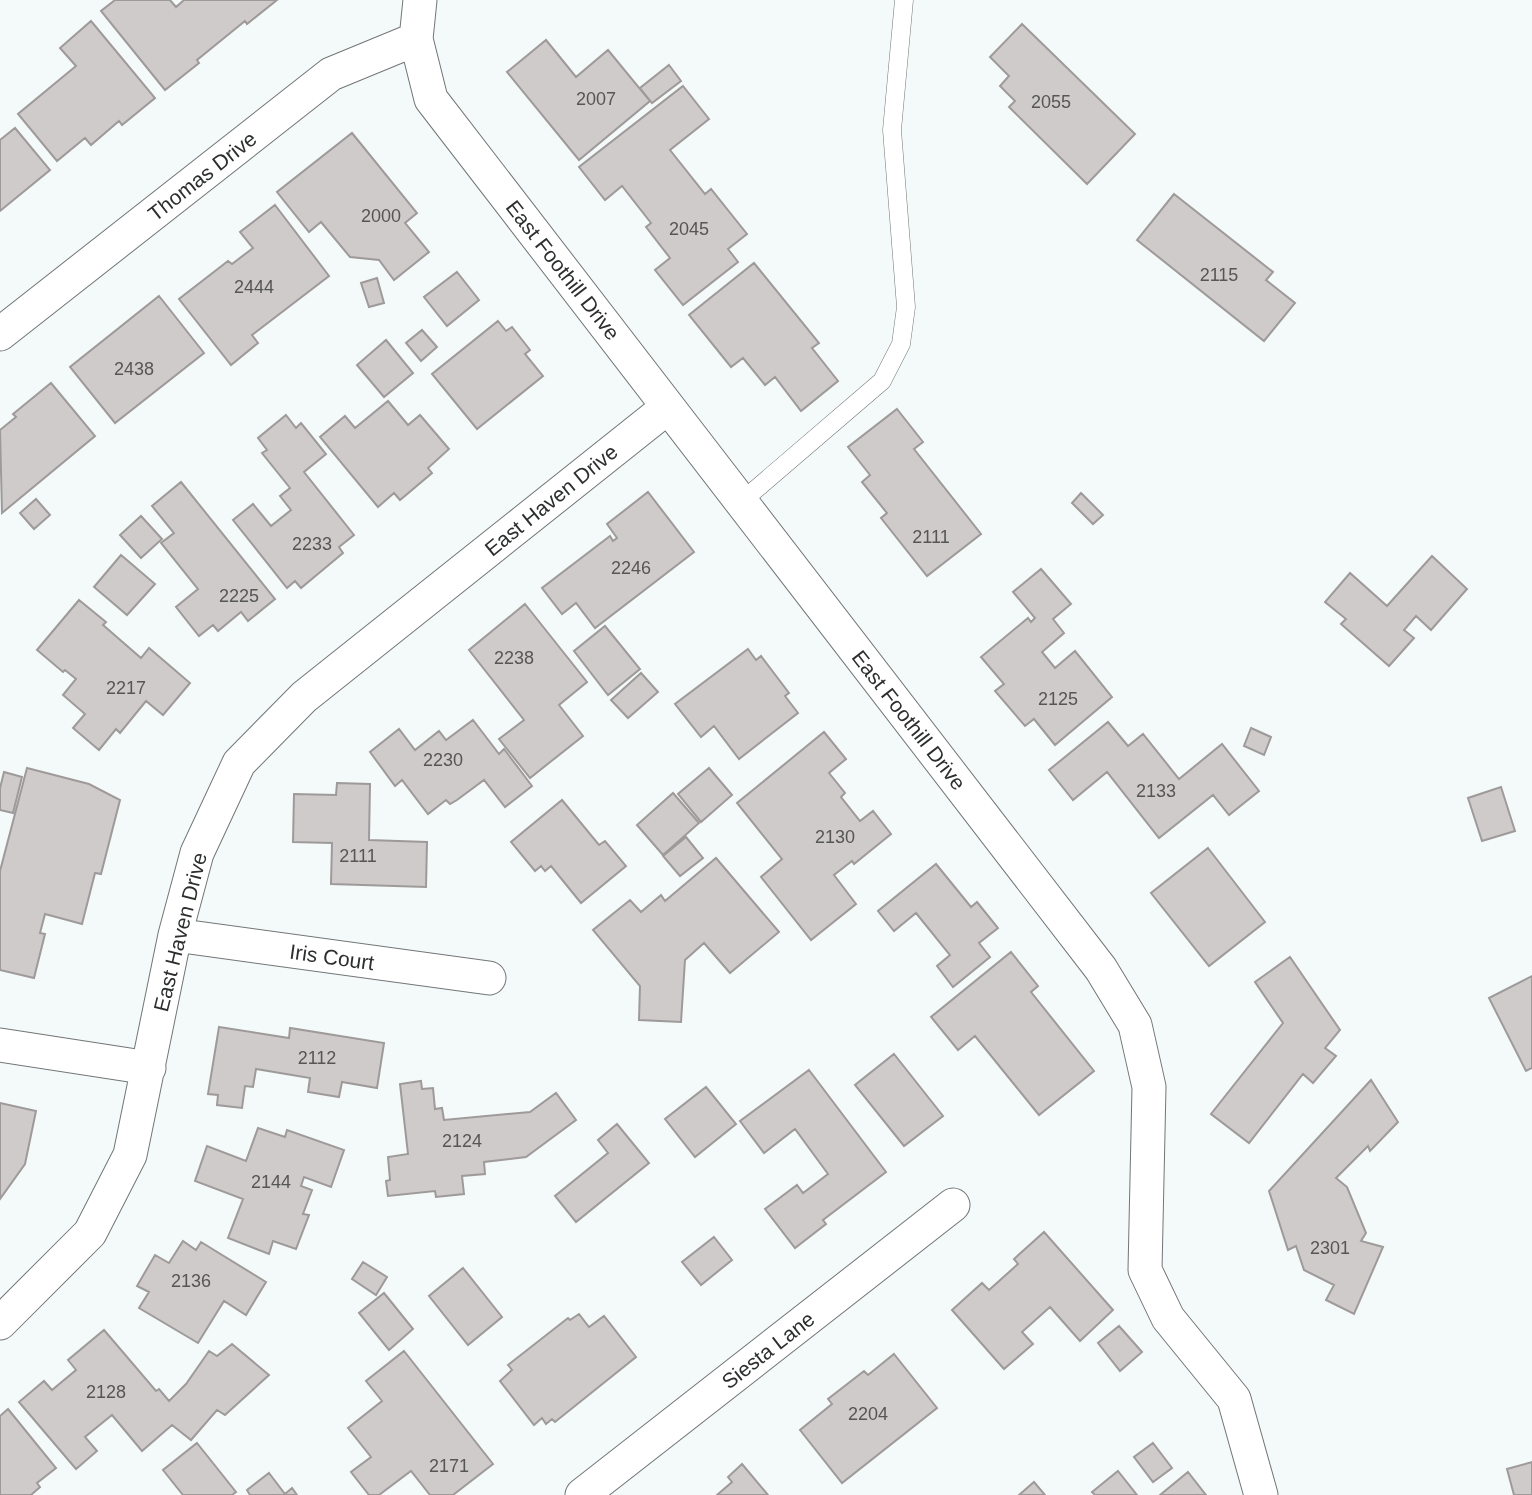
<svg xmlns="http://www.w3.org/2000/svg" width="1532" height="1495" font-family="Helvetica,sans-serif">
  <rect width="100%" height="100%" fill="#f4f9f9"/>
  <path fill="#cfcbca" stroke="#9f9a9a" stroke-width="2" d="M115,0H170L176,7L184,0H277L247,24L245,21L197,60L199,63L165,90L101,11Z
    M91,21L155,98L122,125L119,121L91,145L85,138L57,161L18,114L76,66L60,48Z
    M1022,24L1135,134L1087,184L1009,107L1015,101L1000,86L1009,76L990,57Z
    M546,40L576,77L608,50L650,101L579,160L507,72Z
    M669,65L681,81L652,103L640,88Z
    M683,86L709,119L670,150L705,194L711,189L747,234L728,249L738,262L683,305L655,270L670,258L646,227L651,223L622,186L605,200L579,167Z
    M15,128L50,170L0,211V140Z
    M352,133L417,213L405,223L429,252L394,280L379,260L350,257L321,222L309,232L277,192Z
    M1174,194L1273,272L1266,280L1295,303L1264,341L1137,240Z
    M275,205L329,276L252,335L258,343L231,365L179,299L228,261L232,264L253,248L240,232Z
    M754,263L819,343L812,348L838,381L801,411L775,377L765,385L743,358L731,367L689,315Z
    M457,272L479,300L447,326L424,297Z
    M377,278L384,303L369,307L361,283Z
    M159,296L204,353L115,423L70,367Z
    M498,321L506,331L512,327L530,350L525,354L543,376L477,429L432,374Z
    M422,330L437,347L421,361L406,343Z
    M386,340L413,373L384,397L357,365Z
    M51,383L95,436L2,513L0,430L16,417L13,414Z
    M388,401L408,425L420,415L449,449L428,468L432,473L400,500L394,493L378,507L320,437L345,416L355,428Z
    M897,409L923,442L914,449L981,534L927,576L881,518L887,513L862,482L870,475L848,447Z
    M286,415L296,428L301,423L326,454L304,472L354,535L339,547L343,553L301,588L295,581L287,588L233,520L253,504L271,526L291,510L280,496L290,488L262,453L267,450L258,438Z
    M181,482L275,599L248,621L241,612L218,631L213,625L199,636L176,607L198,589L161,543L174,533L152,506Z
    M648,492L694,552L595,628L576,603L562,614L542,588L610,536L613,541L617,538L607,524Z
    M1081,493L1103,515L1093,524L1072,503Z
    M36,499L50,515L34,529L20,513Z
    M141,516L162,539L141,558L120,535Z
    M121,555L155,584L127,615L94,587Z
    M1432,556L1467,589L1431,630L1416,616L1404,630L1414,638L1389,666L1341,624L1346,619L1325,602L1350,573L1387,606Z
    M1041,569L1071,604L1053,619L1064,633L1042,652L1055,668L1075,651L1112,697L1055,745L1034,719L1025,726L995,691L1004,684L981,657L1028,618L1031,622L1035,618L1013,592Z
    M79,600L106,622L103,625L141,658L149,648L190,683L163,715L146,701L120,733L116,729L99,750L73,728L85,714L63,695L76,679L65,670L63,672L37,650Z
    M525,604L587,682L559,705L583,736L530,778L499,739L524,720L469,650Z
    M605,626L640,669L608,695L574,651Z
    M748,649L756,660L761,656L789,693L785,696L798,713L739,759L714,726L701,737L675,704Z
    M641,673L658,692L628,718L611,700Z
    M473,720L499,754L504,749L532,786L505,807L484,780L457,800L450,804L446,800L428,814L402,780L395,786L370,752L399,729L415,750L439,731L446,740Z
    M1108,722L1128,746L1143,734L1179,779L1222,744L1259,791L1229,815L1213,795L1159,838L1107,772L1073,800L1049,770Z
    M1251,728L1271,737L1264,755L1244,746Z
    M824,732L846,759L829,773L845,793L841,797L860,821L873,811L891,834L854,864L852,861L834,875L856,904L811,940L761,877L782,859L737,803Z
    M27,768L89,784L120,800L101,874L95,873L82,924L45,914L40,933L45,934L34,978L0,970V871Z
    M709,768L732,795L701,822L678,794Z
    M4,772L22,777L13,813L0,810V788Z
    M337,783L370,784L369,840L427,842L426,887L331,884L332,843L293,842L294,794L336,795Z
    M1501,787L1515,831L1482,841L1468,798Z
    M673,793L699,823L663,855L637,825Z
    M562,800L599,845L605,841L626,866L581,903L551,866L545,871L541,866L535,871L511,842Z
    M686,837L703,858L680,876L663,856Z
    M1208,848L1265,922L1209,966L1151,893Z
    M716,858L779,932L730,973L704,943L685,960L681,1022L639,1020L640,986L593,930L630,900L641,912L661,895L665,901Z
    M936,864L971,907L977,902L998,928L979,943L990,957L953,987L937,966L950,955L916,913L894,931L878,911Z
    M1011,952L1038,986L1031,992L1094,1071L1039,1115L975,1036L958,1050L931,1017Z
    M1290,957L1340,1030L1325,1048L1336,1056L1313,1083L1303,1074L1249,1143L1211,1114L1283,1023L1255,982Z
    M1532,976V1068L1526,1071L1489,998Z
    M219,1027L289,1038L290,1028L384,1043L377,1088L342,1082L339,1097L308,1092L310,1078L256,1069L253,1087L245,1086L242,1108L217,1105L218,1095L208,1094Z
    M894,1054L943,1116L904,1146L855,1085Z
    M809,1070L886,1172L823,1220L826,1224L795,1248L765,1209L797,1185L803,1193L828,1174L795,1129L764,1153L740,1121Z
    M1371,1080L1398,1122L1370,1151L1368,1146L1336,1178L1347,1187L1366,1233L1361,1241L1383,1247L1354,1314L1326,1300L1334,1285L1304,1270L1296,1246L1288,1250L1269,1191Z
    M421,1081L422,1089L433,1088L435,1109L442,1108L444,1120L530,1112L556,1093L576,1120L526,1157L484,1162L485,1174L462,1176L464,1194L436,1197L435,1191L388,1196L386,1181L390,1180L388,1157L408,1154L400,1084Z
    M706,1087L736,1124L695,1157L665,1119Z
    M0,1103L36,1111L25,1164L0,1199Z
    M617,1124L649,1163L576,1222L555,1196L608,1153L598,1140Z
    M258,1128L285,1137L287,1130L344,1150L331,1187L304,1177L301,1186L312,1190L303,1214L309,1215L296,1249L273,1241L269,1254L228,1238L243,1199L195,1181L207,1146L246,1161Z
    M1044,1232L1113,1310L1080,1341L1050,1307L1022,1332L1033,1344L1004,1369L952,1310L982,1283L989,1290L1018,1264L1014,1259Z
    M714,1237L732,1260L701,1285L682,1262Z
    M183,1241L196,1250L201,1242L266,1282L246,1315L224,1301L198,1343L139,1308L149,1292L137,1286L155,1255L169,1263Z
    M363,1262L387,1277L376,1295L352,1279Z
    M463,1268L502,1317L468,1345L429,1296Z
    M384,1293L413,1329L389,1350L359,1313Z
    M579,1314L589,1327L604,1316L636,1357L555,1422L552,1419L546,1424L542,1418L534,1425L500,1381L512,1370L508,1365L568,1318L570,1320Z
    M1119,1326L1142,1352L1120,1371L1098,1343Z
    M104,1330L156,1391L159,1389L169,1401L186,1384L209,1351L217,1356L232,1344L269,1375L225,1415L217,1410L191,1440L172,1425L142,1451L112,1415L85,1437L97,1451L76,1469L19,1402L44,1381L52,1390L76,1370L68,1360Z
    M404,1351L493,1464L453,1495H430L411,1471L379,1495H369L351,1472L371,1457L348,1428L382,1401L366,1381Z
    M894,1354L937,1408L842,1483L800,1430L832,1404L828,1399L864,1371L868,1375Z
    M8,1409L56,1468L37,1483L40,1487L31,1495H0V1416Z
    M197,1443L236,1492L232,1495H183L163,1470Z
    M1153,1443L1172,1468L1153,1482L1134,1457Z
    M1532,1462V1495H1514L1507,1469Z
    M742,1464L768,1495H717L732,1482L728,1477Z
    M1118,1471L1137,1495H1095L1092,1492Z
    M1188,1472L1206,1495H1160Z
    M269,1473L285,1494L292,1488L297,1495H250L247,1490Z
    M1034,1482L1045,1495H1019Z"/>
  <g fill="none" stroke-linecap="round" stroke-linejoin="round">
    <defs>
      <path id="service" d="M741,502L882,381L901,344L906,307L892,130L904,0"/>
      <path id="minor" d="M420,0L416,39L431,99L1101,969L1135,1025L1149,1087L1145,1270L1168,1318L1234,1399L1261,1495
        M0,334L331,74L416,39
        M175,935L489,978
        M0,1045L149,1068
        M0,1323L90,1233L130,1155L175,935L197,853L239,763L304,697L668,407
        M582,1495L953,1205"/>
    </defs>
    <use href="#service" stroke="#727676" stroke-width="19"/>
    <use href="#minor" stroke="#727676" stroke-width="35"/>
    <use href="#service" stroke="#fff" stroke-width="18"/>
    <use href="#minor" stroke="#fff" stroke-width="33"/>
  </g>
  <g text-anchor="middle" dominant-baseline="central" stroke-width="5" stroke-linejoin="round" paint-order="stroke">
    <g font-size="18" fill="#565656">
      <text x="596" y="99">2007</text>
      <text x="1051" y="102">2055</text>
      <text x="381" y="216">2000</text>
      <text x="689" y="229">2045</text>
      <text x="1219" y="275">2115</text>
      <text x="254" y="287">2444</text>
      <text x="134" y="369">2438</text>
      <text x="931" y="537">2111</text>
      <text x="312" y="544">2233</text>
      <text x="631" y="568">2246</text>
      <text x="239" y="596">2225</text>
      <text x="514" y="658">2238</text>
      <text x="126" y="688">2217</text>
      <text x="1058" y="699">2125</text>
      <text x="443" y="760">2230</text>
      <text x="1156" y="791">2133</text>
      <text x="835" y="837">2130</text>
      <text x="358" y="856">2111</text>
      <text x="317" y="1058">2112</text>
      <text x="462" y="1141">2124</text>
      <text x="271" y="1182">2144</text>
      <text x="1330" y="1248">2301</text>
      <text x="191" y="1281">2136</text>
      <text x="106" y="1392">2128</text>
      <text x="868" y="1414">2204</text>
      <text x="449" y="1466">2171</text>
    </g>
    <g font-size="21" fill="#2d2f2f" stroke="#fff">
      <text transform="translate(202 176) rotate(-38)">Thomas Drive</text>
      <text transform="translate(563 270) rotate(52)">East Foothill Drive</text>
      <text transform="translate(551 500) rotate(-39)">East Haven Drive</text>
      <text transform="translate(909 720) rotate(52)">East Foothill Drive</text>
      <text transform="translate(180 932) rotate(-76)">East Haven Drive</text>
      <text transform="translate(332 957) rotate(8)">Iris Court</text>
      <text transform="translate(768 1350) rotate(-38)">Siesta Lane</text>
    </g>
  </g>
</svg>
